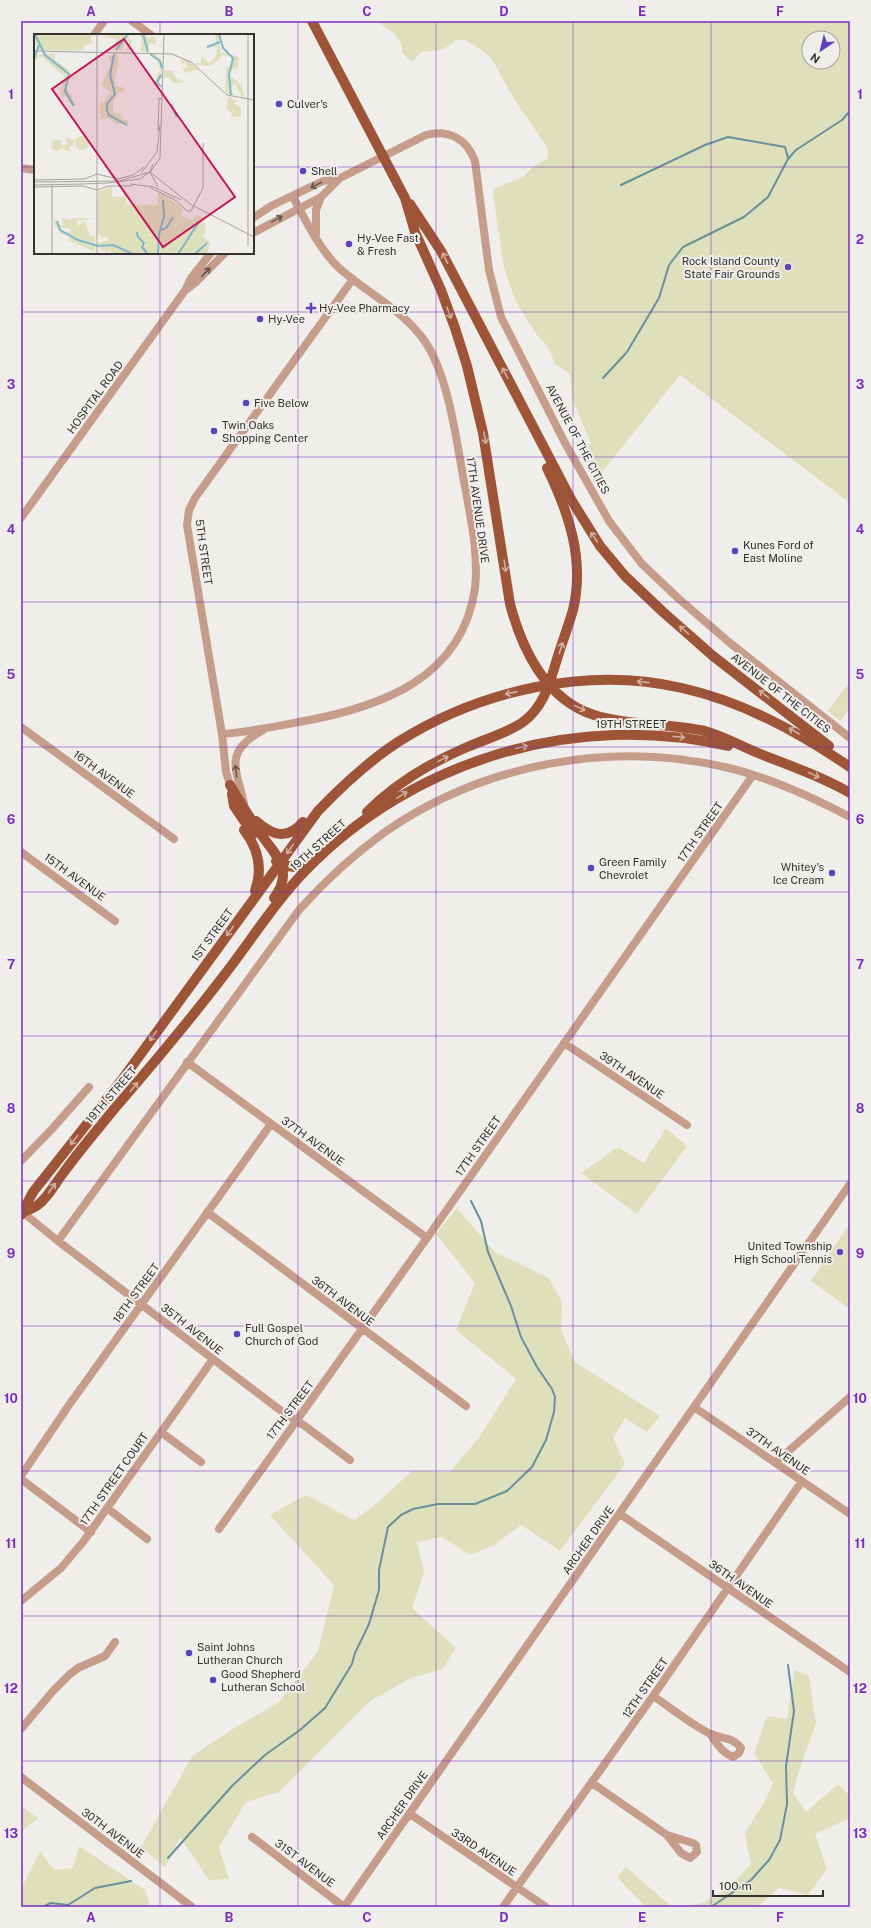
<svg xmlns="http://www.w3.org/2000/svg" width="871" height="1928" font-family="'Public Sans',sans-serif">
  <rect width="100%" height="100%" fill="#f0eeea"/>
  <path fill="#dee0bc" fill-rule="evenodd" d="M376,21H850V503L680,375L594,482L584,452L591,443L572,399L570,374L555,364L548,347L536,334L515,300L504,267L493,195L494,189L524,176L534,166L547,159L548,150L543,141L514,99L496,66L490,57L480,49L465,40H457L442,50L421,52L414,60L411,61L402,53L401,43L395,34ZM809,38H833V62H809Z
    M850,681V708L840,721L828,711Z
    M666,1128L687,1146L637,1214L581,1173L618,1147L644,1163Z
    M457,1208L495,1252L549,1278L562,1302L561,1330L575,1362L660,1416L647,1432L625,1418L613,1438L625,1464L560,1551L521,1525L494,1545L470,1555L442,1537L417,1542L424,1573L412,1608L456,1648L443,1669L411,1678L370,1701L279,1792L246,1802L219,1847L229,1879L209,1880L180,1837L165,1867L141,1847L192,1756L236,1727L279,1702L318,1651L334,1585L270,1515L306,1495L354,1520L376,1504L412,1471L450,1472L481,1435L516,1379L456,1330L475,1283L436,1234Z
    M850,1223V1309L811,1281Z
    M795,1670L809,1676L816,1723L799,1771L793,1793L806,1812L838,1784L850,1796V1818L815,1834L827,1869L808,1895L779,1888L757,1907H680L702,1903L728,1889L751,1864L745,1833L763,1804L773,1784L754,1753L767,1716L787,1719Z
    M21,1806L38,1818L21,1832Z
    M79,1846L145,1890L151,1907H21V1889L40,1851L54,1870L73,1868Z
    M626,1867L672,1907H646L617,1877Z"/>
  <g fill="none" stroke-linecap="round" stroke-linejoin="round">
    <path stroke="#68909c" stroke-width="2" d="M621,185L705,145L728,137L785,147L788,158
      M603,378L627,352L659,298L669,265L683,247L744,217L768,197L788,159L796,150L842,120L850,111
      M168,1858L232,1786L265,1755L300,1730L325,1708L352,1664L355,1653L369,1624L379,1590V1570L388,1527L401,1515L413,1509L438,1504H475L507,1491L532,1467L546,1440L554,1412L555,1397L552,1389L537,1367L521,1337L511,1306L488,1252L481,1221L471,1201
      M25,1907H27
      M42,1907L51,1903L68,1905L95,1888L131,1881
      M711,1907L751,1880L769,1860L780,1840L787,1804L786,1766L794,1711L788,1665"/>
    <path stroke="#c69c8b" stroke-width="8" d="M132,21L151,35
      M94,35L104,21
      M21,168L35,170
      M253,218L271,206L323,181L340,178L426,135C449,129 467,139 475,161L489,270L501,317L565,443L609,521L642,564L679,599L730,643L850,738
      M253,233L321,197L340,178
      M316,234V210L321,197
      M187,289L196,282L225,253
      M21,518L186,289L191,278L211,253
      M21,727L174,839
      M222,734C248,732 273,727 299,722C378,708 462,680 475,588C479,553 470,515 464,481C456,439 449,379 426,343C404,310 368,294 339,268C319,249 306,221 293,197
      M230,785L226,772L222,734L187,525L189,510L195,498L353,279
      M244,804C237,769 222,753 263,730
      M21,852L115,921
      M564,1043L687,1125
      M187,1062L427,1238
      M21,1161L52,1129L89,1087
      M21,1211L58,1241L284,1413L305,1426L350,1460
      M207,1212L466,1406
      M58,1241L299,910C325,881 353,855 385,832C484,763 612,740 729,768C771,778 812,797 850,817
      M694,1407L850,1514
      M161,1432L201,1462
      M776,1462L850,1397
      M21,1476L69,1405L271,1124
      M21,1479L91,1532
      M107,1508L147,1539
      M620,1514L850,1672
      M219,1529L427,1238L753,775
      M21,1601L61,1568L83,1542L213,1359
      M653,1696C670,1707 693,1726 711,1734C722,1739 733,1737 741,1748L739,1753L733,1757C722,1753 716,1742 710,1734
      M21,1729L53,1691L69,1675L78,1668L105,1656L115,1642
      M21,1777L192,1907
      M592,1783L667,1835L693,1843L696,1845L697,1852L690,1858L681,1853L667,1835
      M410,1814L546,1907
      M252,1837L344,1907
      M344,1907L850,1184
      M503,1907L653,1696L802,1481"/>
    <path stroke="#9e5437" stroke-width="10" d="M312,21L405,198L415,232L441,290L455,328L467,366L483,433L510,604C522,649 546,700 594,715C630,726 669,723 705,731C723,736 741,746 758,753C790,766 821,776 850,793
      M410,204L441,251L572,501L600,546L625,576L663,612L713,656L829,746
      M230,785C239,800 248,815 258,830C273,853 296,869 274,898
      M232,794L234,806L253,834
      M367,812C395,784 430,763 465,748C485,739 506,734 523,722C544,707 550,682 557,659C562,643 568,627 573,610C585,560 569,513 547,468
      M256,821C272,835 287,841 303,822
      M244,830C258,848 263,869 255,891
      M276,861C289,868 297,869 310,863
      M23,1212C28,1210 35,1208 39,1204C49,1196 56,1182 64,1172C80,1150 98,1129 115,1108C153,1064 190,1020 225,974C252,939 275,902 306,870C414,759 577,711 728,746
      M21,1215L33,1192L124,1077L318,811C343,785 369,761 398,742C480,690 587,666 682,688C744,702 798,732 850,767"/>
  </g>
  <defs><path id="oneway-shaft" d="M-6 0H5M1.5-3L5.5 0L1.5 3" fill="none" stroke-width="1.6" stroke-linecap="round" stroke-linejoin="round"/></defs>
  <g stroke="#665750">
    <use href="#oneway-shaft" transform="translate(316 185) rotate(152)"/>
    <use href="#oneway-shaft" transform="translate(277 219) rotate(-29)"/>
    <use href="#oneway-shaft" transform="translate(206 272) rotate(-47)"/>
    <use href="#oneway-shaft" transform="translate(236 771) rotate(-97)"/>
  </g>
  <g stroke="#cfb0a2">
    <use href="#oneway-shaft" transform="translate(445 258) rotate(-116)"/>
    <use href="#oneway-shaft" transform="translate(449 313) rotate(71)"/>
    <use href="#oneway-shaft" transform="translate(505 373) rotate(-117)"/>
    <use href="#oneway-shaft" transform="translate(485 438) rotate(79)"/>
    <use href="#oneway-shaft" transform="translate(594 537) rotate(-124)"/>
    <use href="#oneway-shaft" transform="translate(505 566) rotate(82)"/>
    <use href="#oneway-shaft" transform="translate(684 630) rotate(-139)"/>
    <use href="#oneway-shaft" transform="translate(561 648) rotate(-73)"/>
    <use href="#oneway-shaft" transform="translate(643 682) rotate(-174)"/>
    <use href="#oneway-shaft" transform="translate(511 693) rotate(167)"/>
    <use href="#oneway-shaft" transform="translate(764 694) rotate(-141)"/>
    <use href="#oneway-shaft" transform="translate(580 708) rotate(25)"/>
    <use href="#oneway-shaft" transform="translate(794 731) rotate(-150)"/>
    <use href="#oneway-shaft" transform="translate(679 737) rotate(6)"/>
    <use href="#oneway-shaft" transform="translate(522 747) rotate(-12)"/>
    <use href="#oneway-shaft" transform="translate(443 759) rotate(-26)"/>
    <use href="#oneway-shaft" transform="translate(814 775) rotate(25)"/>
    <use href="#oneway-shaft" transform="translate(402 795) rotate(-31)"/>
    <use href="#oneway-shaft" transform="translate(290 849) rotate(126)"/>
    <use href="#oneway-shaft" transform="translate(230 931) rotate(126)"/>
    <use href="#oneway-shaft" transform="translate(153 1036) rotate(126)"/>
    <use href="#oneway-shaft" transform="translate(134 1087) rotate(-50)"/>
    <use href="#oneway-shaft" transform="translate(74 1140) rotate(128)"/>
    <use href="#oneway-shaft" transform="translate(52 1188) rotate(-53)"/>
  </g>
  <path fill="none" stroke="#7b2cbf" stroke-width="1" stroke-opacity="0.55" d="M160,21V35M298,21V1907M436,21V1907M573,21V1907M711,21V1907M21,167H35M253,167H850M160,253V1907M21,312H850M21,457H850M21,602H850M21,747H850M21,892H850M21,1036H850M21,1181H850M21,1326H850M21,1471H850M21,1616H850M21,1761H850"/>
  <g fill="#5b43bb" stroke="#f0eeea" stroke-width="1.5">
    <circle cx="279" cy="104" r="4"/>
    <circle cx="303" cy="171" r="4"/>
    <circle cx="349" cy="244" r="4"/>
    <circle cx="788" cy="267" r="4"/>
    <path d="M309 302h4v4h4v4h-4v4h-4v-4h-4v-4h4z"/>
    <circle cx="260" cy="319" r="4"/>
    <circle cx="246" cy="403" r="4"/>
    <circle cx="214" cy="431" r="4"/>
    <circle cx="735" cy="551" r="4"/>
    <circle cx="591" cy="868" r="4"/>
    <circle cx="832" cy="873" r="4"/>
    <circle cx="840" cy="1252" r="4"/>
    <circle cx="237" cy="1334" r="4"/>
    <circle cx="189" cy="1653" r="4"/>
    <circle cx="213" cy="1680" r="4"/>
  </g>
  <g text-anchor="middle" dominant-baseline="central" stroke-width="4" stroke-linejoin="round" paint-order="stroke">
    <g font-size="11" fill="#333231" stroke="#f0eeea" text-anchor="start">
      <text x="287" y="104">Culver's</text>
      <text x="311" y="171">Shell</text>
      <text x="357" y="238">Hy-Vee Fast<tspan x="357" dy="13">&amp; Fresh</tspan></text>
      <text x="780" y="261" text-anchor="end">Rock Island County<tspan x="780" dy="13">State Fair Grounds</tspan></text>
      <text x="319" y="308">Hy-Vee Pharmacy</text>
      <text x="268" y="319">Hy-Vee</text>
      <text x="254" y="403">Five Below</text>
      <text x="222" y="425">Twin Oaks<tspan x="222" dy="13">Shopping Center</tspan></text>
      <text x="743" y="545">Kunes Ford of<tspan x="743" dy="13">East Moline</tspan></text>
      <text x="599" y="862">Green Family<tspan x="599" dy="13">Chevrolet</tspan></text>
      <text x="824" y="867" text-anchor="end">Whitey's<tspan x="824" dy="13">Ice Cream</tspan></text>
      <text x="832" y="1246" text-anchor="end">United Township<tspan x="832" dy="13">High School Tennis</tspan></text>
      <text x="245" y="1328">Full Gospel<tspan x="245" dy="13">Church of God</tspan></text>
      <text x="197" y="1647">Saint Johns<tspan x="197" dy="13">Lutheran Church</tspan></text>
      <text x="221" y="1674">Good Shepherd<tspan x="221" dy="13">Lutheran School</tspan></text>
    </g>
    <g font-size="11" fill="#333231" stroke="#f0eeea">
      <text transform="translate(95 397) rotate(-54)">HOSPITAL ROAD</text>
      <text transform="translate(578 439) rotate(62)">AVENUE OF THE CITIES</text>
      <text transform="translate(478 510) rotate(82)">17TH AVENUE DRIVE</text>
      <text transform="translate(204 552) rotate(82)">5TH STREET</text>
      <text transform="translate(781 693) rotate(38)">AVENUE OF THE CITIES</text>
      <text x="631" y="724">19TH STREET</text>
      <text transform="translate(104 774) rotate(36)">16TH AVENUE</text>
      <text transform="translate(700 832) rotate(-55)">17TH STREET</text>
      <text transform="translate(318 845) rotate(-42)">19TH STREET</text>
      <text transform="translate(75 877) rotate(36)">15TH AVENUE</text>
      <text transform="translate(212 935) rotate(-54)">1ST STREET</text>
      <text transform="translate(632 1075) rotate(34)">39TH AVENUE</text>
      <text transform="translate(111 1095) rotate(-49)">19TH STREET</text>
      <text transform="translate(313 1141) rotate(36)">37TH AVENUE</text>
      <text transform="translate(478 1146) rotate(-55)">17TH STREET</text>
      <text transform="translate(136 1293) rotate(-54)">18TH STREET</text>
      <text transform="translate(343 1301) rotate(37)">36TH AVENUE</text>
      <text transform="translate(192 1329) rotate(38)">35TH AVENUE</text>
      <text transform="translate(290 1410) rotate(-53)">17TH STREET</text>
      <text transform="translate(778 1451) rotate(35)">37TH AVENUE</text>
      <text transform="translate(114 1479) rotate(-55)">17TH STREET COURT</text>
      <text transform="translate(588 1540) rotate(-55)">ARCHER DRIVE</text>
      <text transform="translate(741 1584) rotate(35)">36TH AVENUE</text>
      <text transform="translate(645 1688) rotate(-55)">12TH STREET</text>
      <text transform="translate(402 1805) rotate(-55)">ARCHER DRIVE</text>
      <text transform="translate(113 1833) rotate(37)">30TH AVENUE</text>
      <text transform="translate(484 1852) rotate(34)">33RD AVENUE</text>
      <text transform="translate(305 1863) rotate(37)">31ST AVENUE</text>
    </g>
  </g>
  <g transform="translate(34 34)">
    <rect width="220" height="220" fill="#f0eeea"/>
    <path d="M0,0H61L57,3L58,9L50,12V16H4L3,10H0ZM79,0H95V5L98,6L96,16H93L95,7L91,6L88,16L78,15L83,5L69,3ZM106,0H111L115,6L116,3L121,2L122,11H128V13L116,9L113,18L106,17L108,10ZM181,0H187L185,6L187,19H192L193,15L196,20L205,23L204,34L196,36V41L208,52L210,61L208,63L201,50L196,53L200,62L191,58L192,35L198,30L197,22L187,21L186,25L176,32L162,31L161,29H167V22L175,29L182,22L184,13H172L182,10ZM0,18L3,21L21,19V26L35,36L37,43L42,44L36,45L32,53L38,62L39,72L35,68L32,61L26,64L28,59L25,54L28,53L30,42L7,22L4,23L0,30ZM80,19H83L84,30L80,46L82,52L91,54L90,58L84,59L79,68V79L87,80L88,85L94,87V90H82L75,84L65,85L68,82L65,79L66,68H70L73,62L78,60L68,51L77,29L74,22H80ZM115,20H121L127,26L128,44L124,49L127,53L119,51L126,36L123,26ZM146,24L155,27L164,36L151,39L148,34L153,33L152,29L147,30ZM130,36H137L143,45L153,48L140,49L135,44H130ZM194,63L204,67L200,69L207,74V83H197L198,79L192,75ZM41 109a7 7 0 1 1 14 0a7 7 0 1 1-14 0ZM31,103L40,106V112H35L37,117L29,116V111L34,110ZM17.5 111a5.5 5.5 0 1 1 11 0a5.5 5.5 0 1 1-11 0ZM78,152V163H90L92,152V170L123,171L124,157L146,172L149,176L147,182L158,186L163,181L169,183L172,196L169,202L176,209L173,220H77V215L74,218L69,217L71,214L67,217L64,209L75,206L72,202L69,205L63,198L64,158ZM29,184L37,186L38,184H60L43,187V192L51,187L56,203L61,201V218L34,206L36,202L21,199L38,197L33,194L20,193V185L28,192Z" fill="#dee0bc"/>
    <path fill="none" stroke="#7eb8ca" stroke-width="2" d="M1,0L11,21L35,40L31,57L40,72M109,0L114,18M185,0L189,14L199,24L195,41L197,61M173,13L186,8M82,16L94,0M80,20L76,41L81,60L73,70V76L75,81L93,91M116,20L126,27L128,34M0,25L5,11M127,53L123,48L127,41M137,70L143,83M23,187L26,196L44,206L64,212L79,211L99,220M128,196L133,193L139,183M103,198L104,203L110,209L108,213L113,219M124,220L125,201L130,182L129,166M144,220L165,188M161,220L173,209"/>
    <path fill="none" stroke="#a4a3a0" stroke-width="1" d="M63,0V220M0,17L138,20L157,28L193,61L220,66M124,97L125,64L128,65M119,130L116,138L124,153M107,139L123,118L126,91M0,146L50,145L63,140L84,145L99,141L110,133M0,148L85,147L116,138L156,170L220,203M74,149L106,145L117,137L126,124L130,0M48,150L74,149M96,150L120,153L147,166M0,151L48,150M0,153L49,152L63,156L75,152H99M117,154L141,166L153,177H157L169,154V109M214,212V0M18,220V151"/>
    <path fill="#c2185b" fill-opacity="0.15" stroke="#c2185b" stroke-width="2" d="M90,5L201,163L129,213L18,55Z"/>
    <rect width="220" height="220" fill="none" stroke="#333231" stroke-width="2"/>
  </g>
  <rect width="871" height="1928" fill="none" stroke="#f0eeea" stroke-width="44"/>
  <g transform="translate(821 50) rotate(215)"><circle r="19" fill="#f0eeea" stroke="#a4a3a0"/>
  <path d="M0-3L7 15L0 10L-7 15Z" fill="#5b43bb"/>
  <text y="-6" font-size="11" font-weight="bold" text-anchor="middle" fill="#333231">N</text>
  </g>
  <path d="M713 1890v6h110v-6" fill="none" stroke="#333231" stroke-width="2"/>
  <text x="719" y="1890" font-size="12" fill="#333231" stroke="#f0eeea" stroke-width="3" paint-order="stroke">100 m</text>
  <rect x="22" y="22" width="827" height="1884" fill="none" stroke="#7b2cbf" stroke-width="1.5"/>
  <g font-size="13" text-anchor="middle" font-weight="bold" fill="#7b2cbf">
    <text x="91" y="16">A</text>
    <text x="229" y="16">B</text>
    <text x="367" y="16">C</text>
    <text x="504" y="16">D</text>
    <text x="642" y="16">E</text>
    <text x="780" y="16">F</text>
    <text x="11" y="99">1</text>
    <text x="860" y="99">1</text>
    <text x="11" y="244">2</text>
    <text x="860" y="244">2</text>
    <text x="11" y="389">3</text>
    <text x="860" y="389">3</text>
    <text x="11" y="534">4</text>
    <text x="860" y="534">4</text>
    <text x="11" y="679">5</text>
    <text x="860" y="679">5</text>
    <text x="11" y="824">6</text>
    <text x="860" y="824">6</text>
    <text x="11" y="969">7</text>
    <text x="860" y="969">7</text>
    <text x="11" y="1113">8</text>
    <text x="860" y="1113">8</text>
    <text x="11" y="1258">9</text>
    <text x="860" y="1258">9</text>
    <text x="11" y="1403">10</text>
    <text x="860" y="1403">10</text>
    <text x="11" y="1548">11</text>
    <text x="860" y="1548">11</text>
    <text x="11" y="1693">12</text>
    <text x="860" y="1693">12</text>
    <text x="11" y="1838">13</text>
    <text x="860" y="1838">13</text>
    <text x="91" y="1922">A</text>
    <text x="229" y="1922">B</text>
    <text x="367" y="1922">C</text>
    <text x="504" y="1922">D</text>
    <text x="642" y="1922">E</text>
    <text x="780" y="1922">F</text>
  </g>
</svg>
